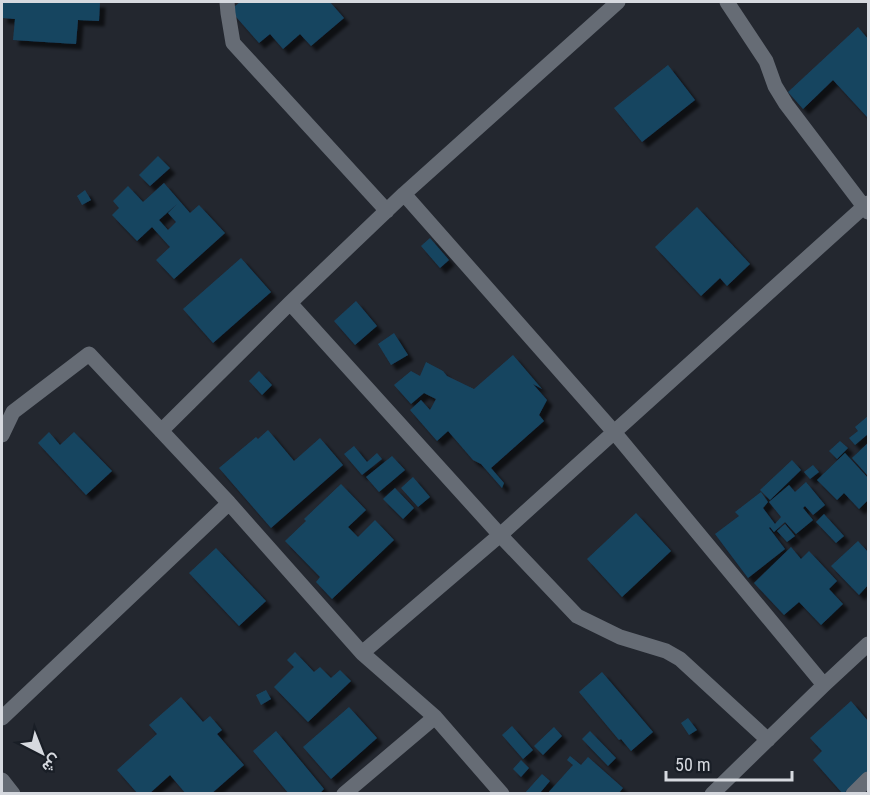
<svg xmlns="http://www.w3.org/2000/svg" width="870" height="795" font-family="'Roboto Condensed',Vazirmatn,sans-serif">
  <defs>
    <filter id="shadow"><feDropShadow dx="5.5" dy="5.5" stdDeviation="1.5" flood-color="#0009"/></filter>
  </defs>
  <rect width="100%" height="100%" fill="#23272f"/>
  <path fill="#184461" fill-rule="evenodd" filter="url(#shadow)" d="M2,2H100L99,21L78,20L76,44L13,40L15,19L2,18Z
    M240,2H330L344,18L311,46L300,34L283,49L270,34L259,43L230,10Z
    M858,27L868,39V118L833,80L803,109L788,92Z
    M668,65L695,100L642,142L614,108Z
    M158,156L170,168L150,186L139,175Z
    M164,183L190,213L199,205L225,233L174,279L156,260L170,247L152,227L137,241L112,215L119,208L113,201L128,186L143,202ZM177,204L168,213L176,222L168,230L159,220Z
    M85,190L91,200L82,205L77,196Z
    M697,207L750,264L727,286L720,278L701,296L655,247Z
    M430,238L449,260L440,268L421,246Z
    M241,258L271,292L213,343L183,309Z
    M356,301L377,326L355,345L334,321Z
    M394,333L408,355L391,365L378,344Z
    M513,355L542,389L533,384L547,400L539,415L544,421L491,468L504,483L502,488L481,464L473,460L448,431L437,441L410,410L421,400L430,410L436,399L424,393L411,404L394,385L411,371L420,376L426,362L443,371L447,376L474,389Z
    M259,371L272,385L262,395L249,381Z
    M868,416V434L855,445L849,438L858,431L855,427Z
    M268,430L294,461L320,438L343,465L271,528L219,468L256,437L258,439Z
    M49,432L60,445L74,432L112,471L86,495L38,443Z
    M840,441L848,448L837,459L829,451Z
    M868,443V476L852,458Z
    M354,446L367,462L377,453L382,459L362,475L344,454Z
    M845,453L868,478V500L859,509L844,493L837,500L817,480Z
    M392,456L405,470L379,492L366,477Z
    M792,460L801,470L770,500L760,490Z
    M813,465L819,472L810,479L804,472Z
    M413,477L430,497L418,507L401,488Z
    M806,482L825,505L813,515L805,506L803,508L813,520L796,534L785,522L774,532L770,527L769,528L785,549L748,578L715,534L739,516L735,512L761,492L768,502L763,508L775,524L781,517L769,502L789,485L795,492Z
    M341,484L366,510L348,527L358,537L375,520L394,540L332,599L316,582L320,577L285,541L306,521L304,519Z
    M395,488L414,508L403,519L383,499Z
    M636,513L671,551L622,597L587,559Z
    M824,514L844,536L836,543L816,522Z
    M785,524L795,536L787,542L777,531Z
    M858,541L868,552V585L859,595L831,566Z
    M791,547L801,559L809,551L837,581L829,589L843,604L821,625L799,602L784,615L754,583Z
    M216,548L266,601L239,626L189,573Z
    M295,652L314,672L320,667L331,678L340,670L351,681L308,722L274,687L294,667L287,660Z
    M602,672L653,732L631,751L621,739L619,740L579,692Z
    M266,690L271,699L261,705L256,695Z
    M181,697L203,722L210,716L222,730L217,734L244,765L211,794H186L170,775L149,794H138L117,770L157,734L149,725Z
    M851,701L868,721V772L843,794L813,760L822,751L810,738Z
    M349,707L377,738L331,779L303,747Z
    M688,718L697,730L689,735L681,723Z
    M512,726L533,750L523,759L502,735Z
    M554,727L562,736L543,755L534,746Z
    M276,731L324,789L319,794H289L253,751Z
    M590,731L616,758L608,766L582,739Z
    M570,756L581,765L588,757L623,788L618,794H547L573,765L567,760Z
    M521,760L529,768L521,777L513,769Z
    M542,774L550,781L539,794H524Z"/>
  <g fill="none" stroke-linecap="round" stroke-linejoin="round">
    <path stroke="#666c75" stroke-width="15" d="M227,2L228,13L233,43L387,211
      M727,2L766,61L775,86L786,104L868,212
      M404,194L614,432L824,685
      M290,303L500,535L577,616L620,637L666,651L680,659L768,740
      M161,431L290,303L404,194L618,2
      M2,435L13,412L89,354L229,503L362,653L435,717L502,794
      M362,653L500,535L868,203
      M2,718L229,503
      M2,780L13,794
      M344,794L435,717
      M712,794L824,685L868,644
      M853,794L868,779"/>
  </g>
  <rect width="870" height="795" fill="none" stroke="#d6d9df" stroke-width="6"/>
  <g transform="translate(42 753) rotate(138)" stroke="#191e26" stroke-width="4.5" paint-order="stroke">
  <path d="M0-4.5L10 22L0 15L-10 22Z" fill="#d6d9df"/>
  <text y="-9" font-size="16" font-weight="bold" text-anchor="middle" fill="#d6d9df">ش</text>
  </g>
  <path d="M666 771v9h126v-9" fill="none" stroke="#d6d9df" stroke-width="3"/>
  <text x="675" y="771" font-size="18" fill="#d6d9df" stroke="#191e26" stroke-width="4.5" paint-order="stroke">50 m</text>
</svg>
